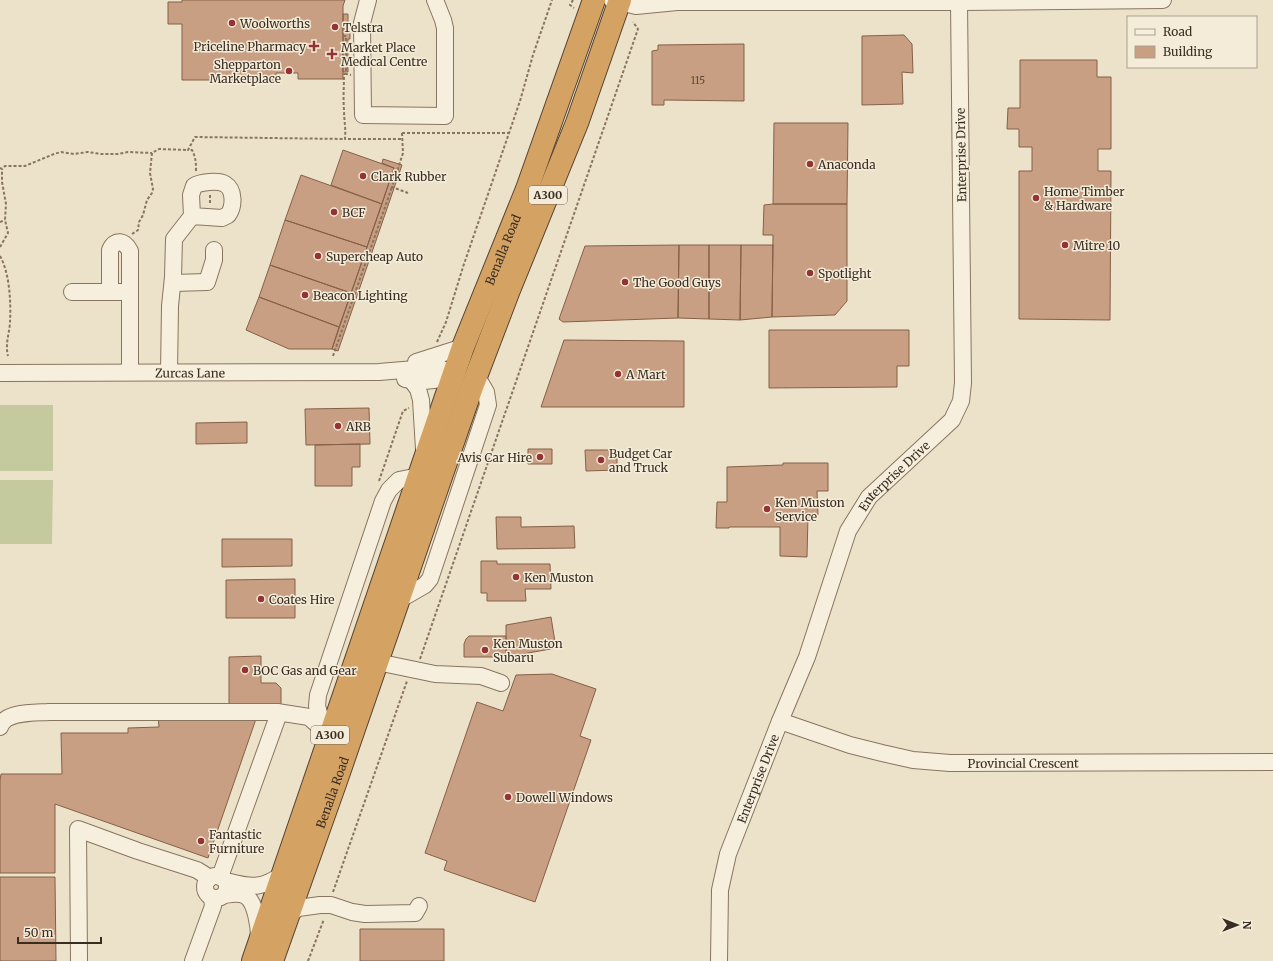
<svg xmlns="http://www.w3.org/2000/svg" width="1273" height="961" font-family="Merriweather,serif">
  <rect width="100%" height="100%" fill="#ece2ca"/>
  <path fill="#c5ca9e" d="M0,405H53V471H0Z
    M0,480H53L52,544H0Z"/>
  <path fill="#c89f82" stroke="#856047" d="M182,0H345L343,6V79H298V73H276V80H182V24H168V2H182Z
    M343,14H348V32H350V39H348V72H343Z
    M904,35L912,44L913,73L902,72L903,104L862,105V36Z
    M744,44V101L664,100V105H652V51L658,50V45Z
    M1020,60H1097V77H1111V149H1098V171H1111L1110,320L1019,319V171H1032V147H1019V129H1007L1008,108H1020Z
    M774,123H848L847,204H773Z
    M343,150L394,168L382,204L331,185Z
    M383,159L402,165L338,351L332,349L394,168L382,163Z
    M301,175L382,204L367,247L285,220Z
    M773,204H847V301L835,315L772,317L773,235H763L764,205Z
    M285,220L367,247L351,293L270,265Z
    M679,245L678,318L563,322L559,319L585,246Z
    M679,245H709V319L678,318Z
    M709,245H741L740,320L709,319Z
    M741,245H773L772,317L740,320Z
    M270,265L351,293L339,327L259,297Z
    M259,297L339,327L332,349H289L246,330Z
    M769,330H909V366H897V387L769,388Z
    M564,340L684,341V407H541Z
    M369,408L370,444L306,445L305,409Z
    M247,422V443L196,444V423Z
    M360,444V467H352V486H315V445Z
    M528,449H552V464H528Z
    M585,450H617V470L586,471Z
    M783,463H828V491H817L818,515L808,516L807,557L780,556V527H729V528H716L717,502H727V467L783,465Z
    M496,517H521V527L574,526L575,548L497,549Z
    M222,539H292V566L222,567Z
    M481,561H497V564H550L551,589H525L526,601H487V593H481Z
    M295,579V618H226V580Z
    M551,617L556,648L506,657V625Z
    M469,636H506V657H464V644L466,639Z
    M261,656V683H276L281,688V707H229V657Z
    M552,674L596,689L580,736L591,740L535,902L444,870L447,861L425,853L477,702L503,711L516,675Z
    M257,716L208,858L55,804V873H0V781L1,774H62L61,733H128V728L159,727L158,717Z
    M0,877H55L56,961H0Z
    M360,929H444V961H360Z"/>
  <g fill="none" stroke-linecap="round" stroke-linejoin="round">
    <defs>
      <g id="minor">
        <path d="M368,0L362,23L363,115L445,116V28L443,20L435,0"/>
        <path d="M612,0L636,6L677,2H959L1163,0"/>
        <path d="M173,283L207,282L214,260V250"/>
        <path d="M72,292H121"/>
        <path d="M110,292V250C115,238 125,241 130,251V372"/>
        <path d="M416,362L463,347"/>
        <path d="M169,372L170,306L173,277L174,239L192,216L191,195L194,186C200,182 218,180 225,184C235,190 234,207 228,215L222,218L192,216"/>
        <path id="s1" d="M0,373L379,372L439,367L453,377"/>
        <path d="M405,379C421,383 437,380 453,377"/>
        <path d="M412,381L418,389L421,400L424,449"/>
        <path d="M399,600L425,585L430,579L488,405L486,392L476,375"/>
        <path d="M377,662L435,674L481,676L501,683"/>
        <path id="s2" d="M780,721L850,745L882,753L913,760L950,763L1273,762"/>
        <path d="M0,727C5,711 35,713 49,712H277L309,717L324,731"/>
        <path d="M324,731L317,706L318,695L383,501L389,490L399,480L419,476"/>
        <circle cx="216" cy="887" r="11"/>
        <path d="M220,877L278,716L277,712"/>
        <path d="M230,882C253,888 263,888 283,874"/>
        <path d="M224,895C232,894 239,892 246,896C256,903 259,927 259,938"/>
        <path d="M288,916L298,908L320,905H331L352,912L365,914L415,913L419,906"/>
        <path d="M79,961L78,829L138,851L197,870L205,875L208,880"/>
        <path d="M193,961L213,906L212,898"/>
        <path id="s3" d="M719,961L720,890L728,854L780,721L807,657L848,531L869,497L952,420L961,401L963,383L959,2"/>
      </g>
      <g id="highway">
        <path id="s4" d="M253,961L463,347L527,189L594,0"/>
        <path id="s5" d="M272,961L336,781L472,387L509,290L577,123L620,0"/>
      </g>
    </defs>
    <use href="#minor" stroke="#88755f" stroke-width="18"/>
    <use href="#highway" stroke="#564333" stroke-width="24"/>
    <path stroke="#88755f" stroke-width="2" stroke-dasharray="3 2" stroke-linecap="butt" d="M573,0L570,5L574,8
      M343,36H346V74L351,75
      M346,74H344C344,86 343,98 344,110C344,121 346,127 345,139H402
      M402,133H509
      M402,133L403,153L392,187L408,193
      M0,168L2,169L5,166H25L54,154L61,152L74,154L88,152L101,154H118L128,152L152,153
      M196,171C196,163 196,158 192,150H188L195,137L345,139
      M210,195V205
      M0,222L5,220
      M132,234L138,230L139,222L143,215L147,200L152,193L153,189L150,173L152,153L159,149L188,150
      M0,247L8,233L5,220L6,204L2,182V169
      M0,256C10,274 11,303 10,323C9,335 5,344 8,356
      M437,342L446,322L463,267L520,101L533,55L552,0
      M333,356L392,187
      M379,481L403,411L409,408
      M420,659L638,29L633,22
      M333,892L407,681
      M308,961L324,919"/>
    <use href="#minor" stroke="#f7efdd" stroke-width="16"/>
    <use href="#highway" stroke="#d4a262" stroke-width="22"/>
  </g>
  <g fill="#933333" stroke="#f4ecd9" stroke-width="1.5">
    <circle cx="232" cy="23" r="4"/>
    <circle cx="335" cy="27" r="4"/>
    <path d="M312 40h4v4h4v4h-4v4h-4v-4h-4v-4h4z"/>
    <path d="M330 48h4v4h4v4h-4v4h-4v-4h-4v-4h4z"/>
    <circle cx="289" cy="71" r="4"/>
    <circle cx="810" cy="164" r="4"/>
    <circle cx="363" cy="176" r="4"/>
    <circle cx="1036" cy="198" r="4"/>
    <circle cx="334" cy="212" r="4"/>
    <circle cx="1065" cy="245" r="4"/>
    <circle cx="318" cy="256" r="4"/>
    <circle cx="810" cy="273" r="4"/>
    <circle cx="625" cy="282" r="4"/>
    <circle cx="305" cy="295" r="4"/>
    <circle cx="618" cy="374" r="4"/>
    <circle cx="338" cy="426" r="4"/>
    <circle cx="540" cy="457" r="4"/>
    <circle cx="601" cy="460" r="4"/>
    <circle cx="767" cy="509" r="4"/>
    <circle cx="516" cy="577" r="4"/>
    <circle cx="261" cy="599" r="4"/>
    <circle cx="485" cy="650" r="4"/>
    <circle cx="245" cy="670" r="4"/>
    <circle cx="508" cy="797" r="4"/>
    <circle cx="201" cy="841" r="4"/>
  </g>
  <g text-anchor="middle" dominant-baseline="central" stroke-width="3" stroke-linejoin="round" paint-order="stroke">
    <g font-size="10" fill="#5d4a3a">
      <text x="698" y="80">115</text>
    </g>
    <g fill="#f4ecd9" stroke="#716659" stroke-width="1">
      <rect x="529" y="186" width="38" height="18" rx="3"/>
      <rect x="311" y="726" width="38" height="18" rx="3"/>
    </g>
    <g font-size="11" font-weight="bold" fill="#392d22">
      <text x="548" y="195">A300</text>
      <text x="330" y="735">A300</text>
    </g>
    <g font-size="12" fill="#392d22" stroke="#f4ecd9" text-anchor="start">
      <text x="240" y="23">Woolworths</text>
      <text x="343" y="27">Telstra</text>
      <text x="306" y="46" text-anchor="end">Priceline Pharmacy</text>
      <text x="341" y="47">Market Place<tspan x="341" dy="14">Medical Centre</tspan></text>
      <text x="281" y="64" text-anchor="end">Shepparton<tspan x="281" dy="14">Marketplace</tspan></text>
      <text x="818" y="164">Anaconda</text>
      <text x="371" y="176">Clark Rubber</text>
      <text x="1044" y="191">Home Timber<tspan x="1044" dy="14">&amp; Hardware</tspan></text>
      <text x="342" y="212">BCF</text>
      <text x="1073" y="245">Mitre 10</text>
      <text x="326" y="256">Supercheap Auto</text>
      <text x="818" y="273">Spotlight</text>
      <text x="633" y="282">The Good Guys</text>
      <text x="313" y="295">Beacon Lighting</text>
      <text x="626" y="374">A Mart</text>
      <text x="346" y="426">ARB</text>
      <text x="609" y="453">Budget Car<tspan x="609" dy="14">and Truck</tspan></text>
      <text x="532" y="457" text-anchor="end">Avis Car Hire</text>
      <text x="775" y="502">Ken Muston<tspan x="775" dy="14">Service</tspan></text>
      <text x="524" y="577">Ken Muston</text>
      <text x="269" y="599">Coates Hire</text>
      <text x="493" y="643">Ken Muston<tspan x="493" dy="14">Subaru</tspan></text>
      <text x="253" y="670">BOC Gas and Gear</text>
      <text x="516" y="797">Dowell Windows</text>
      <text x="209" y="834">Fantastic<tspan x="209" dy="14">Furniture</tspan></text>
    </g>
    <g font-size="12" fill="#392d22" stroke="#f4ecd9">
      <text transform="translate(961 155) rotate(-91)">Enterprise Drive</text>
      <text stroke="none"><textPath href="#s4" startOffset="754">Benalla Road</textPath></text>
      <text stroke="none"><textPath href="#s1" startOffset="190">Zurcas Lane</textPath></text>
      <text stroke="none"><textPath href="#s3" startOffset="525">Enterprise Drive</textPath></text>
      <text stroke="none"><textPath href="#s2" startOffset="249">Provincial Crescent</textPath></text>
      <text stroke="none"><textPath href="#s3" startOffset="189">Enterprise Drive</textPath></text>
      <text stroke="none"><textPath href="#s5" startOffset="179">Benalla Road</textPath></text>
    </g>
  </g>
  <rect x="1127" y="16" width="130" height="52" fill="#f4ecd9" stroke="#a9a090"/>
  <rect x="1135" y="29" width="20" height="6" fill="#f7efdd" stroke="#a9a090"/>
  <text x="1163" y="36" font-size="12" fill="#392d22">Road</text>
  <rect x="1135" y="46" width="20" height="12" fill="#c89f82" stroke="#a9a090"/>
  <text x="1163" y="56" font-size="12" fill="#392d22">Building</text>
  <g transform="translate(1237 925) rotate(90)" stroke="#f4ecd9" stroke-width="3" paint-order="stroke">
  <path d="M0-3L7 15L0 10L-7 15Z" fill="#392d22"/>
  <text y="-6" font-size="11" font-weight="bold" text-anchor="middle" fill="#392d22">N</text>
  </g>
  <path d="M18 937v6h83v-6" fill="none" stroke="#392d22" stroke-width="2"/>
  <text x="24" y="937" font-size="12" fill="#392d22" stroke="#f4ecd9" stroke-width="3" paint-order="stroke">50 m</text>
</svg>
